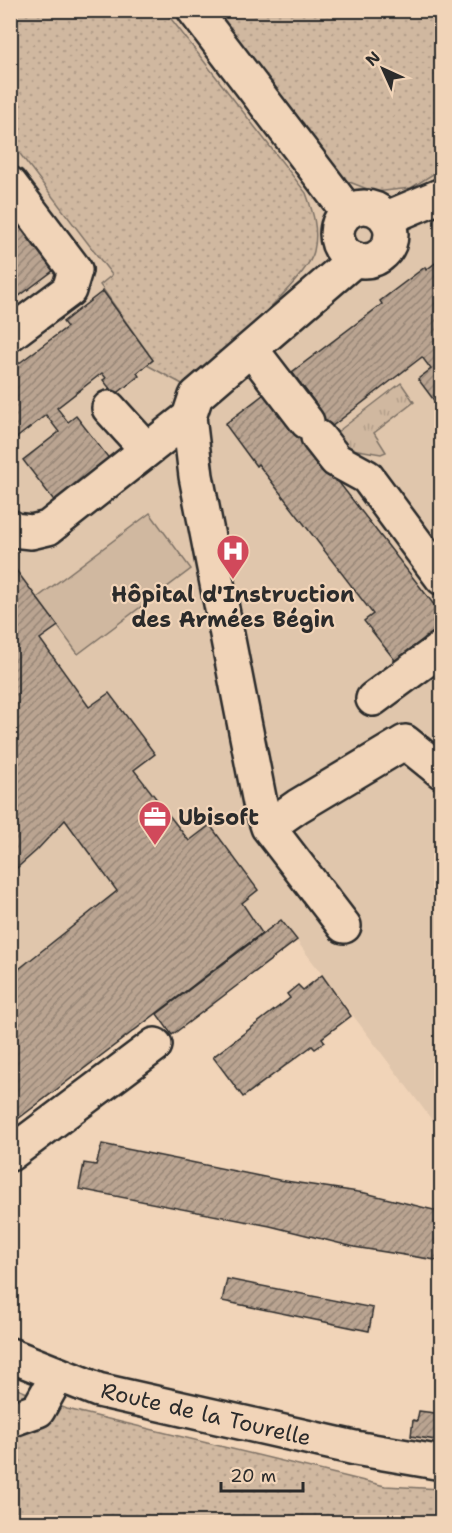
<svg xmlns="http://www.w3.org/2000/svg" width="452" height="1533" font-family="'Shantell Sans',sans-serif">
  <defs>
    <pattern id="grass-tufts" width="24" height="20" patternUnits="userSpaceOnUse" patternTransform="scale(1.5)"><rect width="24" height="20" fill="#d0b8a0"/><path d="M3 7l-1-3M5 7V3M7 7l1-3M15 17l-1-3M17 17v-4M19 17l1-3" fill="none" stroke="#b39e8a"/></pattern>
    <pattern id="park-dots" width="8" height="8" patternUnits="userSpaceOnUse" patternTransform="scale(1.5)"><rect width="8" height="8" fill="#d0b8a0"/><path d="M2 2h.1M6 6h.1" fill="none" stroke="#b39e8a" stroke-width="1.8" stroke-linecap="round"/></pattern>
    <pattern id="building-hatch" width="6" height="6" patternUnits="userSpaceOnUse" patternTransform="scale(1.5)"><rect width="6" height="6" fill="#baa491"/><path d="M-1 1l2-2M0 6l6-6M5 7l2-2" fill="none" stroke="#978677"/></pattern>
  </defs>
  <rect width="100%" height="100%" fill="#f1d4b8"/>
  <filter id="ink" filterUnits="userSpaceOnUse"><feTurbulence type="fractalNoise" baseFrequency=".0167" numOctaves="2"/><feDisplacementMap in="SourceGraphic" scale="12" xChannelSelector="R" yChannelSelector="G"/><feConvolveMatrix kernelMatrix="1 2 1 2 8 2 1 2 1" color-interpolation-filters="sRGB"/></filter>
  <g filter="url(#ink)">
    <path fill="#e0c6ac" d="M11,11H441V1132L281,920L11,1125Z"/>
    <path fill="url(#grass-tufts)" stroke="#7e7266" stroke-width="1.5" d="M401,383L414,402L374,433L386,452L381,454L341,447L332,436Z"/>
    <path fill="url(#park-dots)" stroke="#7e7266" stroke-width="1.5" d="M11,11H165L306,193C313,212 319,230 314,251C308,281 211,360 184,385L147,365L153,360L100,285L112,275L11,142Z
      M209,11H441V169L411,188L375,192L347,181L319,156Z
      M10,1386L67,1409L385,1486L441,1489V1522H11Z"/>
    <path fill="#d0b8a0" stroke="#7e7266" stroke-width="1.5" d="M150,513L191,569L78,654L37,598Z"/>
    <path fill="url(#building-hatch)" stroke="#2b2b2b" stroke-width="1.5" d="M10,213L54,270L10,303Z
      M442,258V406L439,407L418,379L431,369L422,357L309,444L442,615V638L401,668L364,621L373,614L258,464L256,466L225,424L268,391L297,429L321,411L292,372L382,304L380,301L425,267L426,270Z
      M103,291L153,360L137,373L139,376L115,395L103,380L106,378L102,373L57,408L68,422L76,416L111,461L56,503L23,460L59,432L46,415L10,443V370L67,327L63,322Z
      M10,562L58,626L40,639L89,707L109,693L155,754L134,770L189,841L210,825L258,890L242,903L262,933L10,1125V976L117,891L65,820L36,851L10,874V766L14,763L10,759Z
      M281,920L297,940L172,1035L157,1014Z
      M322,975L351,1016L322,1038L325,1042L315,1049L312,1046L243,1097L213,1057L290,998L287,994L298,985L303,990Z
      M102,1144L279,1180L365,1193L442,1212V1261L354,1247L270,1226L79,1189L84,1163L96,1165Z
      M227,1279L373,1308L369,1331L222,1301Z
      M419,1411L442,1414V1441L411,1436L413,1420L417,1421Z"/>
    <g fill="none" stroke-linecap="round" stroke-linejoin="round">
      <defs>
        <path id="minor" d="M194,10L348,212
          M10,184L75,270L69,290L10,334
          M337 234a27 27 0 1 1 54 0a27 27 0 1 1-54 0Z
          M387,218L442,195
          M251,349L307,422
          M109,408L147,450
          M318,437L336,460L367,477L442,578
          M10,527L13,530L31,532L48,528L189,417
          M373,699L442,648
          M268,827L298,806L405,742L442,772
          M344,926L268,827L260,803L196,476L189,417L196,396L355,259
          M10,1154L155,1045
          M10,1355L98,1390L355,1448L442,1463
          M10,1420L38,1410L58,1374"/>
      </defs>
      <use href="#minor" stroke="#2b2b2b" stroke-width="38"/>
      <use href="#minor" stroke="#f1d4b8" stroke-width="33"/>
    </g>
  </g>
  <defs>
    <symbol id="hospital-pin" viewBox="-11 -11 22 30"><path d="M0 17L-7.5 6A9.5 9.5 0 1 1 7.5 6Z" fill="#d1495b" stroke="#f1d4b8"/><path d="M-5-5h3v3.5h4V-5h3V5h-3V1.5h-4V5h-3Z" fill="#fff"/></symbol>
    <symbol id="office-pin" viewBox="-11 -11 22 30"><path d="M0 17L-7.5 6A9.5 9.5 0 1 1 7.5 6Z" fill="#d1495b" stroke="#f1d4b8"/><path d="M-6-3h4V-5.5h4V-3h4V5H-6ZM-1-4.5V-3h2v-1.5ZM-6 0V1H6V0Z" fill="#fff"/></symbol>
  </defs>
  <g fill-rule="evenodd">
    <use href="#hospital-pin" x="214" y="532" width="38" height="52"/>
    <use href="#office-pin" x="136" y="798" width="38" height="52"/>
  </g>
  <g text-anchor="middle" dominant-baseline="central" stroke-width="4.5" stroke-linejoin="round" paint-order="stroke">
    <g font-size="22" font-weight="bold" fill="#2b2b2b" stroke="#f1d4b8">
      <text x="233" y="594">Hôpital d'Instruction<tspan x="233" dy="25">des Armées Bégin</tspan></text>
      <text x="178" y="817" text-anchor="start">Ubisoft</text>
    </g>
    <g font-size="22" fill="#2b2b2b" stroke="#f1d4b8">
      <text transform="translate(206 1414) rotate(13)">Route de la Tourelle</text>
    </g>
  </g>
  <rect width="452" height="1533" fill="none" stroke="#f1d4b8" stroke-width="36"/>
  <rect x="18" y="18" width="416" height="1497" fill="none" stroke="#2b2b2b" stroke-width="2" filter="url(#ink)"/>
  <g transform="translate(383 69) rotate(315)" stroke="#f1d4b8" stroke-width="4.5" paint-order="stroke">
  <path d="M0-4.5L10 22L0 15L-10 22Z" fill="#2b2b2b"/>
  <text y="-9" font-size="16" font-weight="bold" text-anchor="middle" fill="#2b2b2b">N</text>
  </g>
  <path d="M221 1482v9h82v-9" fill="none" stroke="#2b2b2b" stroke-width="3"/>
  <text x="230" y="1482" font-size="18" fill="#2b2b2b" stroke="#f1d4b8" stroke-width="4.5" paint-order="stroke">20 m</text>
</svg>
